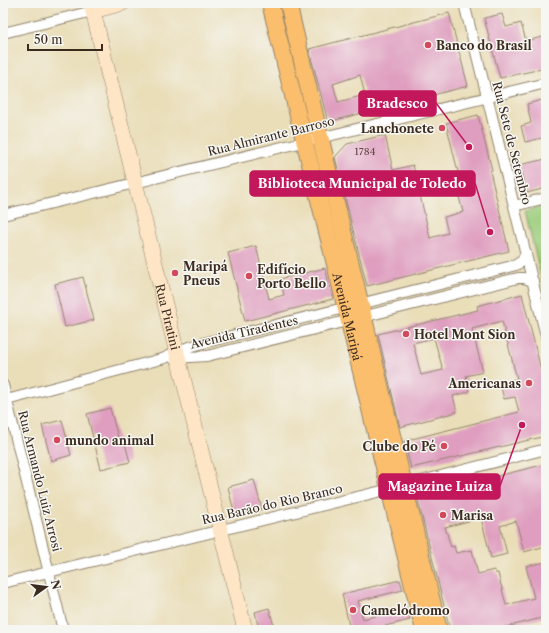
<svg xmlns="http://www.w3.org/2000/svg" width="549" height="633" font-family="'Libre Caslon Text',serif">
  <rect width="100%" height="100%" fill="#f6f6f2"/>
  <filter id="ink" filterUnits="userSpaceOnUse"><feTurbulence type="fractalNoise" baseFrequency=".025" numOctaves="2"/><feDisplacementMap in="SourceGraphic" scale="8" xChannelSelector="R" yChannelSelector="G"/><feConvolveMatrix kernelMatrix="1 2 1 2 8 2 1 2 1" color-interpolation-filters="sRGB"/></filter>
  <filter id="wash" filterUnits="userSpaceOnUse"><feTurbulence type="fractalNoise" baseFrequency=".012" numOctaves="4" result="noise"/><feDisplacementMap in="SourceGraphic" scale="16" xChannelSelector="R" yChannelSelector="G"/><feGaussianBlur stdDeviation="0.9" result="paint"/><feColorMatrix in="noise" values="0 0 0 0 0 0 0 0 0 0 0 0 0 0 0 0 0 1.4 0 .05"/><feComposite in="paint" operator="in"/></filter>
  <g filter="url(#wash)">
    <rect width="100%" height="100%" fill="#eadeb9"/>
    <path fill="#9ccd7c" stroke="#6c7c4d" d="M546,205V298L525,211Z"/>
    <g id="blocks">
      <path fill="#df9ebf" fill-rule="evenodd" d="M449,13L468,86L328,122L309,49ZM360,75L365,95L338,102L333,84Z
        M502,14L506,27L521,23L526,41L546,36V68L500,78L484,18Z
        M542,100L546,117V137L525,142L521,126L531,123L527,104Z
        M478,115L492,170L490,171L509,251L367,286L335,157L347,144L385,135L393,170L413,165L430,238L448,233L444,217L463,212L455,182L460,180L446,123Z
        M546,159V188L527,193L519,165Z
        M256,246L269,299L284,295L280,279L325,268L333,299L245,321L228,253Z
        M83,277L94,320L65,327L55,284Z
        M522,294L546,390V436L411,468L404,441L519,412L515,397L504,399L500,383L517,379L502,321L472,329L483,372L466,376L469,392L453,396L457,412L400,427L378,334L478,310L477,306ZM434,338L443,370L421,375L413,343Z
        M110,408L119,441L124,440L130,462L101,469L87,414Z
        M62,420L71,455L51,461L42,425Z
        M546,464V546L524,552L516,521L500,526L507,554L491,558L481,518L445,527L451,547L454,546L456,553L472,550L478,574L494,570L495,573H498L506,605L534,598L526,566L546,562V617L494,630H450L417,496Z
        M254,480L262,509L235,516L228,487Z
        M400,580L403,590L358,601L363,619L407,608L410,620L368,630H350L342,594Z
        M269,608L275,630H259L255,612Z"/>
    </g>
  </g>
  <g filter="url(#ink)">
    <use href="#blocks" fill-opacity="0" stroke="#92846c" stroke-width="1"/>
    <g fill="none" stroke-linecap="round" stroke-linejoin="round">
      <defs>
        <path id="street" d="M464,3L546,336
          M3,33L93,11
          M514,206L546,198
          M3,215L546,83
          M173,358L207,356L518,278H524L533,281
          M3,385L63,630
          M3,401L165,358L176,351L203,343L516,265L522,261L526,253
          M3,583L390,489L546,449"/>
        <g id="secondary">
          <path id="s1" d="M91,3L245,630"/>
          <path d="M93,11L123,3"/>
        </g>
        <g id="primary">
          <path id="s2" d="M270,3C291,90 314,177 335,264C365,386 393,508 424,630"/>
          <path d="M288,3L439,630"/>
        </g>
      </defs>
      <use href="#street" stroke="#92846c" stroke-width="12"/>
      <use href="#secondary" stroke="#92846c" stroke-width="16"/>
      <use href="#primary" stroke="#92846c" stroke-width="18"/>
      <use href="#street" stroke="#fff" stroke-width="10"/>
      <use href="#secondary" stroke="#fde5c5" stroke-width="15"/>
      <use href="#primary" stroke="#fabe6d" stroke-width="16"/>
    </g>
  </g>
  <g fill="#d1495b" stroke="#f6f6f2" stroke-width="1.5">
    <circle cx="428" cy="45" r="4"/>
    <circle cx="442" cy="128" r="4"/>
    <circle cx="175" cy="273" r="4"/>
    <circle cx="249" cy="276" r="4"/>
    <circle cx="406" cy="334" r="4"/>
    <circle cx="529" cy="383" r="4"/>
    <circle cx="57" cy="440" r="4"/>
    <circle cx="444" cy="446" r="4"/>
    <circle cx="443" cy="515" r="4"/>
    <circle cx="353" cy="610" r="4"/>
  </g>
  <g text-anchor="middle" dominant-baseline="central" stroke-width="3" stroke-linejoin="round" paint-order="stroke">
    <g font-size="10" fill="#644746">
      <text x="365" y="151">1784</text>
    </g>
    <g font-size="12" font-weight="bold" fill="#3b2a1e" stroke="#f6f6f2" text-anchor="start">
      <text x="436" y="45">Banco do Brasil</text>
      <text x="434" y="128" text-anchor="end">Lanchonete</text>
      <text x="183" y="266">Maripá<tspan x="183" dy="14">Pneus</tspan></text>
      <text x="257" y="269">Edifício<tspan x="257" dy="14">Porto Bello</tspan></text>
      <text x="414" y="334">Hotel Mont Sion</text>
      <text x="521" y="383" text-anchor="end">Americanas</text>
      <text x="65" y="440">mundo animal</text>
      <text x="436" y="446" text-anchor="end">Clube do Pé</text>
      <text x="451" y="515">Marisa</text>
      <text x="361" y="610">Camelódromo</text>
    </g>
    <g font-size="12" fill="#3b2a1e" stroke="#f6f6f2">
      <text transform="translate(271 136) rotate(-14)">Rua Almirante Barroso</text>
      <text transform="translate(512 143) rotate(76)">Rua Sete de Setembro</text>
      <text stroke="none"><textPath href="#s2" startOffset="323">Avenida Maripá</textPath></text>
      <text stroke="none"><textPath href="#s1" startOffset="323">Rua Piratini</textPath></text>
      <text transform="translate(244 332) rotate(-13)">Avenida Tiradentes</text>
      <text transform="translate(40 481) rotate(76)">Rua Armando Luiz Arrosi</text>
      <text transform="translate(272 504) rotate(-13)">Rua Barão do Rio Branco</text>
    </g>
  </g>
  <path fill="none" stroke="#c2185b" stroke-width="1.5" d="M469 147L436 103M490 232L475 183M522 425L500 486"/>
  <g fill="#c2185b" stroke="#f6f6f2" stroke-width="1.5">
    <circle cx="469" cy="147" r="4"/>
    <circle cx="490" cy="232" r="4"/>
    <circle cx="522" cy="425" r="4"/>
  </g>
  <g fill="#c2185b" stroke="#c2185b" stroke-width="1.5">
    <rect x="359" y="91" width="77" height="25" rx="4"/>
    <rect x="250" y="171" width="225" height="25" rx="4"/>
    <rect x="379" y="474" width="121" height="25" rx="4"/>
  </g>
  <g font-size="13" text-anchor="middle" font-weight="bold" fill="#fff">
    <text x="397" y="108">Bradesco</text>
    <text x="362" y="188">Biblioteca Municipal de Toledo</text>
    <text x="440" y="491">Magazine Luiza</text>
  </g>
  <rect width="549" height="633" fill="none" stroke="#f6f6f2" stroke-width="16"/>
  <g transform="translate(46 587) rotate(76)" stroke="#f6f6f2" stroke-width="3" paint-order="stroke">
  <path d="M0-3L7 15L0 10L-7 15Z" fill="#3b2a1e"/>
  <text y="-6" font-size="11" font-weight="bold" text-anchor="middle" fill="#3b2a1e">N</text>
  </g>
  <path d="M28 44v6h74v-6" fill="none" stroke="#3b2a1e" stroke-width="2"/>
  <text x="34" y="44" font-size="12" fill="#3b2a1e" stroke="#f6f6f2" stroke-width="3" paint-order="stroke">50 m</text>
</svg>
